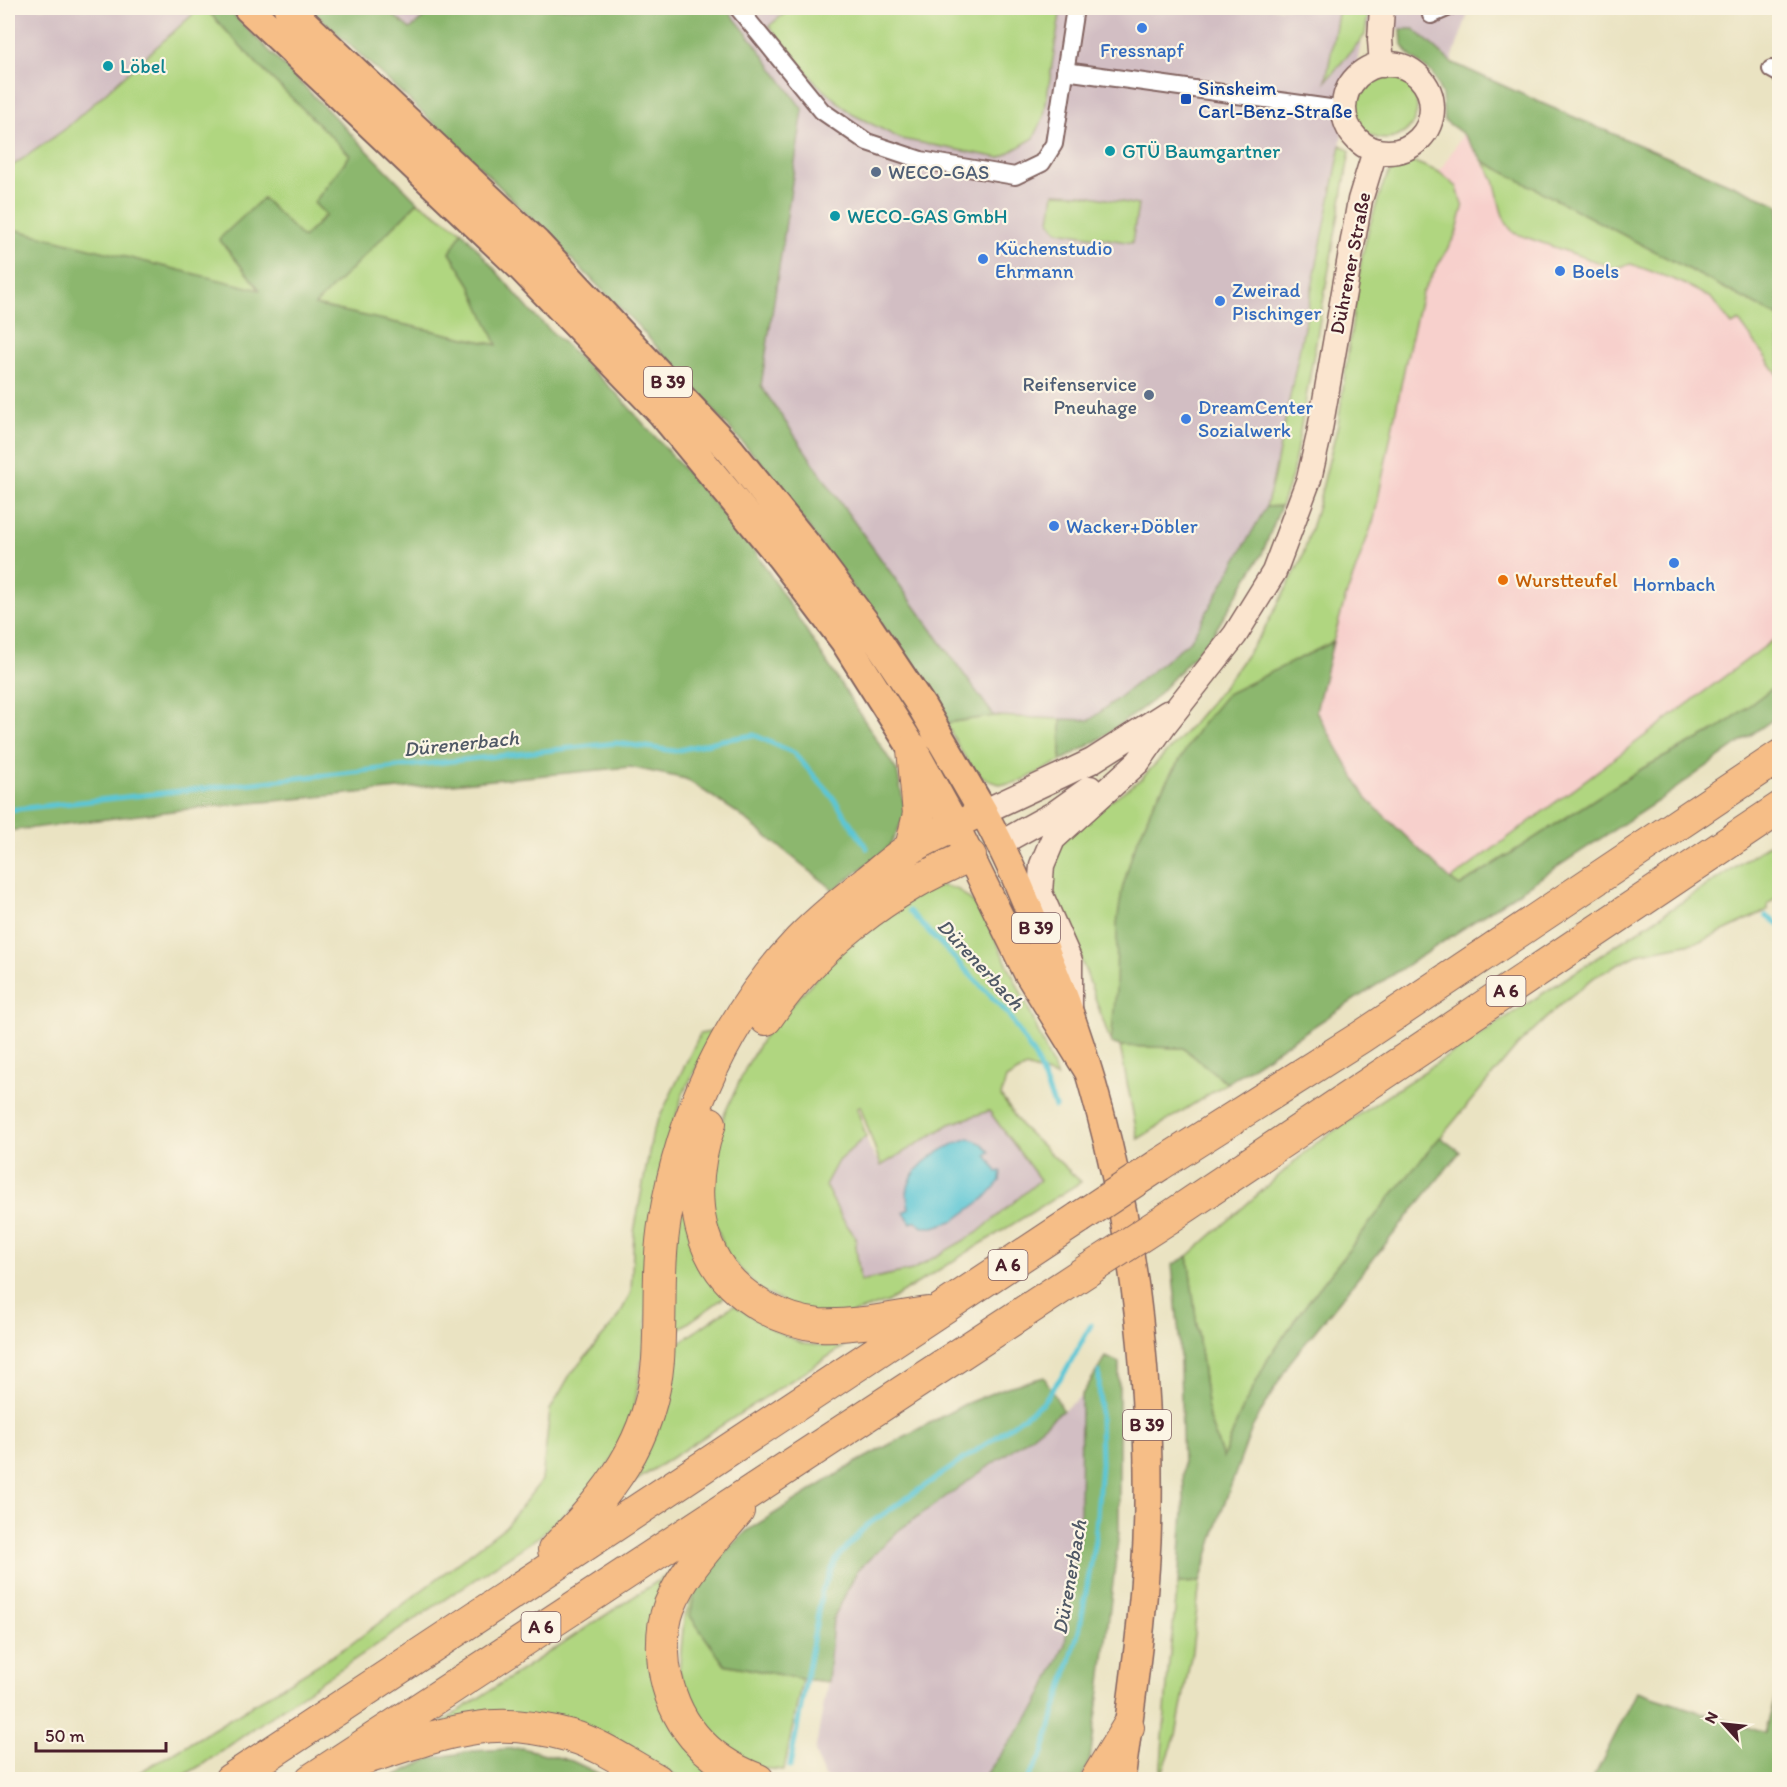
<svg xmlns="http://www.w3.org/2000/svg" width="1787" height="1787" font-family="Itim,sans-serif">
  <rect width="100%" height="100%" fill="#fcf5e5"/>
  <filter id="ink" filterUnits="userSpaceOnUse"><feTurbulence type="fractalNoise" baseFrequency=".0167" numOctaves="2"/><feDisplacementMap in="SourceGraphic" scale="12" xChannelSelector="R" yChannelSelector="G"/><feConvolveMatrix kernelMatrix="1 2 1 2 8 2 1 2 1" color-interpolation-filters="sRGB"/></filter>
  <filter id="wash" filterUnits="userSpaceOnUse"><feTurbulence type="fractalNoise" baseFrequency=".008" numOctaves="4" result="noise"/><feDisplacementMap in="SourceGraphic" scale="24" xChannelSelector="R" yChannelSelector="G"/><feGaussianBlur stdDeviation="1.35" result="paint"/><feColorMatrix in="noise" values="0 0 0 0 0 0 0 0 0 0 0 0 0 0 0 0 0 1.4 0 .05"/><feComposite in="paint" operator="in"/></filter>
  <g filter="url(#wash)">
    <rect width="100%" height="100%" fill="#eae3c2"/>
    <path fill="#f7d0cc" d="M1463,134L1493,179L1498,203L1506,224L1514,233L1614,268L1631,264L1680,282L1711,298L1732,325L1739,320L1779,376V636L1451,880L1367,799L1316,711L1345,599L1374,519L1405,365L1422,293L1456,234L1463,208L1457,187L1439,172Z"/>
    <path fill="#d2bec3" d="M8,8H200L64,130L8,169Z
      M385,8H436L410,29Z
      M726,8H1470L1451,62L1414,29L1364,27L1273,480L1266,507L1191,640L1090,720L994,716L844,509L761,386L803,110L753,41Z
      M989,1111L1040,1181L977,1233L912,1270L860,1281L855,1236L842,1218L825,1185L838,1161L866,1136L870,1149L881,1166L950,1124Z
      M1081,1396L1080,1522L1065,1644L1036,1707L982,1779H836L824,1777L815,1752L827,1686L833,1619L857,1571L899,1530L1030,1437Z"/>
    <path fill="#b0d680" stroke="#7d7a56" stroke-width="1.5" fill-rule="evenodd" d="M200,8H205L262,69L351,154L314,203L326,214L303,239H220L261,291L8,228V169L64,130Z
      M791,8H1061L1044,116L1034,138L1000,158L901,139L852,114L817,84L769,26Z
      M1339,8H1369L1365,35L1326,81Z
      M1353 107a32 32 0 1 1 64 0a32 32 0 1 1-64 0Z
      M1341,145L1350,151L1292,476L1281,506L1266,507L1273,480Z
      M1483,161L1779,317V376L1739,321L1732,325L1711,298L1680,282L1631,264L1614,268L1514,233C1497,215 1501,198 1493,178C1490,172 1486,166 1483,161Z
      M1414,162L1439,172L1457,187L1463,208L1456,234L1422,293L1405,365L1374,519L1345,599L1333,642L1227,694L1173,770L1153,804L1132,854L1111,1043L1086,972L1060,911L1051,884L1058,849L1072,828L1141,779L1183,735L1222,689L1262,633L1301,561L1317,509L1338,424L1361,260L1370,224L1384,182L1394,165Z
      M1054,193L1081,194L1138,205L1132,243L1058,231L1050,221Z
      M418,202L462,231L450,253L470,284L498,345L314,305Z
      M1779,636V683L1718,729L1643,768L1460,886L1451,880Z
      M994,716L1061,719V761C1049,767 1021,783 1009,784C975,787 959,748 946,723Z
      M1779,838V896L1768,904V910L1702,941L1641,953L1596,976L1561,1004L1517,1046L1383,1206L1299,1314L1268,1359L1240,1414L1223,1458L1209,1419L1188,1256L1317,1142Z
      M933,884L957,889L980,908L1027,1005L1057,1077L1026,1067L1006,1079L1001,1096L1022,1127L1081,1182L887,1302L848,1315L808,1313L761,1291L727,1255L712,1215L711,1165L724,1115L747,1065L768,1030L847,945ZM860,1106L881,1166L950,1124L989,1111L1040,1180L977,1233L912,1270L860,1281L855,1236L842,1218L825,1185L838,1161L866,1136L857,1109Z
      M715,1031L682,1096L661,1167L646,1332L632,1425L597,1484L541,1535L294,1700L203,1764L178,1779L126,1780L202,1736L350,1645L506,1526L542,1480L550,1410L570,1375L618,1318L631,1292L634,1232L653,1131L700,1034Z
      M1120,1046L1183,1048L1227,1083L1138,1139Z
      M683,1177L725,1297L675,1332L671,1270Z
      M734,1305L770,1328L804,1344L843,1347L631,1484L646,1455L673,1347Z
      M679,1567L652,1626L728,1779H684L596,1736L439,1724Z
      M698,1577L724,1664L802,1679L784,1770L758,1768L724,1747L702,1724L690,1703L679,1671L684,1619Z
      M1200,1582L1192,1651L1176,1735L1160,1779L1168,1671L1178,1583Z"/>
    <path fill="#8cb76e" stroke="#6b6b4c" stroke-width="1.5" d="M205,8H227L418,202L315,305L497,345L470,284L450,253L462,231L532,313L618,395L751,545L897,771L906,814L889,847L834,890L736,812L686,779L630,767L189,809L8,831V228L260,290L219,239L263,198L303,238L326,215L314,203L350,155L262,69Z
      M310,8H385L410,29L436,8H726L753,41L803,110L761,386L842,505L994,716L946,723L920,674L906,660L760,462L637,325L465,152Z
      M1401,29H1414L1451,62L1546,105L1779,205V317L1483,161L1463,134L1444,120L1442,95L1432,73L1411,57L1402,44Z
      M1281,506L1262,554L1212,636L1152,701L1101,738L1061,761V719L1090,720L1191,640L1266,507Z
      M1333,642L1316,711L1367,799L1451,880L1460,886L1643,768L1718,729L1779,683V715L1658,801L1227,1083L1183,1048L1120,1046L1111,1043L1116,989L1117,923L1122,890L1132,854L1153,804L1199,728L1227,694Z
      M1440,1137L1460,1152L1290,1362L1252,1428L1222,1510L1200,1582L1178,1583L1184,1498L1179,1335L1172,1265L1188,1256L1209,1419L1223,1458L1240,1414L1268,1359L1299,1314L1383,1206Z
      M1106,1357L1119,1363V1532L1100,1691L1090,1759L1081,1779L982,1780L1036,1707L1065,1644L1080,1522L1081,1396Z
      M1044,1377L1063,1410L1030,1437L899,1530L857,1571L833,1619L828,1682L802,1679L724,1664L690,1616L698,1577L748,1530L857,1462L965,1404L1007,1387Z
      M1779,1684V1779H1593L1637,1692L1765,1733Z
      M522,1748L572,1761L610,1779H389L429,1759L473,1751Z"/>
    <path fill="#5bc6d5" stroke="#527280" stroke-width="1.5" d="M969,1138L983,1144L990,1152L986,1155L997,1172L1001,1171L1000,1181L985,1198L955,1220L934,1227H922L916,1221L911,1223L904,1212L909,1208C908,1203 907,1198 907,1193C910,1163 944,1147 969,1138Z"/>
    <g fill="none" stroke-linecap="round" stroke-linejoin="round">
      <path stroke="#5bc6d5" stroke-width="5" d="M8,810L616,743L675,751L722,740L754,735L794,753L831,795L867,848
        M909,911L1008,1014L1035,1057L1055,1107
        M1766,916L1780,925
        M790,1767L822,1591L837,1558L866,1526L999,1435L1043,1402L1067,1369L1091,1325
        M1027,1780L1043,1753L1080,1627L1095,1540L1101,1464L1099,1372"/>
    </g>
  </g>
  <g filter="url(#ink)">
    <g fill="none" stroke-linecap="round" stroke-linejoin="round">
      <defs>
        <path id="minor" d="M738,8L822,111L867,142L921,160L1015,176L1042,163L1054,144L1075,8
          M1431,15L1447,8
          M1771,69L1780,74
          M1065,71L1344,110"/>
        <path id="secondary" d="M1344 108a44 44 0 1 1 88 0a44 44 0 1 1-88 0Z
          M1382,65L1380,40L1382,8
          M983,812L1092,761L1167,713
          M1001,843L1055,813L1090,788
          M1070,1008V961L1040,893L1042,865L1053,839L1138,762L1164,725L1235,635L1274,572L1309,479L1319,435L1360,200L1375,151"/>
        <path id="primary" d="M1088,1071L1027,972L955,825L983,812C1008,856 1026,902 1045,949C1053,970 1063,992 1070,1014C1125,1172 1150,1339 1148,1506C1147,1597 1133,1689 1121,1780"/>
        <path id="trunk" d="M248,8L520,266L662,413L781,557L844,640L913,749L955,825
          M288,8L536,243L730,450L812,552L869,628L922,707L983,812"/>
        <path id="motorway" d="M911,848L919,814L913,749
          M766,1019C816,946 888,889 970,856
          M710,1123C685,1193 694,1268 763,1307C780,1316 799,1323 819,1325C855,1327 892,1318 928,1313
          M1159,1165L1361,1037L1780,756
          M1170,1217L1780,808
          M738,1511C713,1541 684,1570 669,1607C662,1625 662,1647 664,1666C672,1722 705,1760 758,1780
          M554,1550C609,1493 651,1443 658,1360C661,1313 657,1266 665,1219C682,1116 727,1017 799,941C820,919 844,900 868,881C882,870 896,857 911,848C924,839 941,833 955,825
          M353,1762C393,1750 434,1734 476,1728C506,1723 542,1728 571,1736C602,1745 629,1765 657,1780
          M230,1780L1079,1218
          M311,1780L1088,1270
          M1096,1780L1128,1727"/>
      </defs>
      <use href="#minor" stroke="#826460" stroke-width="20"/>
      <use href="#secondary" stroke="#826460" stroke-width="27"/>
      <use href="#primary" stroke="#826460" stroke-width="30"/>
      <use href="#trunk" stroke="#826460" stroke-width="32"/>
      <use href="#motorway" stroke="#826460" stroke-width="34"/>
      <use href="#minor" stroke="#fff" stroke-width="16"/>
      <use href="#secondary" stroke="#fbe5cf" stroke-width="24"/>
      <use href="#primary" stroke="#f6be87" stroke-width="27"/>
      <use href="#trunk" stroke="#f6be87" stroke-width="28"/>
      <use href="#motorway" stroke="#f6be87" stroke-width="32"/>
      <defs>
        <path id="motorway-bridge" d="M1079,1218L1159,1165
          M1088,1270L1170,1217"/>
      </defs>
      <use href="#motorway-bridge" stroke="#826460" stroke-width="34" stroke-linecap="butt"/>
      <use href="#motorway-bridge" stroke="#f6be87" stroke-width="32"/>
    </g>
  </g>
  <g fill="#3f7fe0" stroke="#fcf5e5" stroke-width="2">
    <circle cx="1142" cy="28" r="6"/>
    <circle cx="983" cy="259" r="6"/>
    <circle cx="1560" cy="271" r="6"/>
    <circle cx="1220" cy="301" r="6"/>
    <circle cx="1186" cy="419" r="6"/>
    <circle cx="1054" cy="526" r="6"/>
    <circle cx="1674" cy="563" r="6"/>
  </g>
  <g fill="#0f9aa8" stroke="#fcf5e5" stroke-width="2">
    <circle cx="108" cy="66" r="6"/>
    <circle cx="1110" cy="151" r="6"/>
    <circle cx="835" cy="216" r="6"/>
  </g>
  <rect fill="#1a4fb4" stroke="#fcf5e5" stroke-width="2" x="1180" y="93" width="12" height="12" rx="3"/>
  <g fill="#5c6f8a" stroke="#fcf5e5" stroke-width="2">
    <circle cx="876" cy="172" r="6"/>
    <circle cx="1149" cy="395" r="6"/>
  </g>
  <circle fill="#e8710a" stroke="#fcf5e5" stroke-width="2" cx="1503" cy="580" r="6"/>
  <g text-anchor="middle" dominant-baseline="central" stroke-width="4.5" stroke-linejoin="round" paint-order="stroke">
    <g fill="#fcf5e5" stroke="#7f5f63" stroke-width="1.5">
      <rect x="644" y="367" width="48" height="30" rx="4.5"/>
      <rect x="1012" y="913" width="48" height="30" rx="4.5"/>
      <rect x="1486.5" y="976" width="39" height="30" rx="4.5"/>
      <rect x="988.5" y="1250" width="39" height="30" rx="4.5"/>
      <rect x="1123" y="1410" width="48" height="30" rx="4.5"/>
      <rect x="521.5" y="1612" width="39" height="30" rx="4.5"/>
    </g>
    <g font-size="18" font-weight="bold" fill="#4a1f2b">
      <text x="668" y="382">B 39</text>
      <text x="1036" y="928">B 39</text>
      <text x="1506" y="991">A 6</text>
      <text x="1008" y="1265">A 6</text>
      <text x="1147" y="1425">B 39</text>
      <text x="541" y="1627">A 6</text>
    </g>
    <g font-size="20" fill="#366cbe" stroke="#fcf5e5" text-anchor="start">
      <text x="1142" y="50" text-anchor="middle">Fressnapf</text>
      <text x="995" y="248">Küchenstudio<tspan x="995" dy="23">Ehrmann</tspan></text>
      <text x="1572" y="271">Boels</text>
      <text x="1232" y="290">Zweirad<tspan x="1232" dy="23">Pischinger</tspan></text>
      <text x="1198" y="407">DreamCenter<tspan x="1198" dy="23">Sozialwerk</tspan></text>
      <text x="1066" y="526">Wacker+Döbler</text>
      <text x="1674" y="584" text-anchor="middle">Hornbach</text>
    </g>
    <g font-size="20" fill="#0d838f" stroke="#fcf5e5" text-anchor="start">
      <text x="120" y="66">Löbel</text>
      <text x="1122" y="151">GTÜ Baumgartner</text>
      <text x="847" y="216">WECO-GAS GmbH</text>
    </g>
    <g font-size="20" fill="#164399" stroke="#fcf5e5" text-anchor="start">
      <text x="1198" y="88">Sinsheim<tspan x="1198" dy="23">Carl-Benz-Straße</tspan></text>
    </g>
    <g font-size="20" fill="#4e5e75" stroke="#fcf5e5" text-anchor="start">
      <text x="888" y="172">WECO-GAS</text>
      <text x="1137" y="384" text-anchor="end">Reifenservice<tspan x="1137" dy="23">Pneuhage</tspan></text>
    </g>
    <g font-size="20" fill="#4a1f2b" stroke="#fcf5e5">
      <text transform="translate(1350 263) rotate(-79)">Dührener Straße</text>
    </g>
    <g font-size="20" fill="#c56008" stroke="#fcf5e5" text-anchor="start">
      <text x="1515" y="580">Wurstteufel</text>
    </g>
    <g font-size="21" font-style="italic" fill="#505966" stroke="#fcf5e5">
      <text transform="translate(461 743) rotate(-6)">Dürenerbach</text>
      <text transform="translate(981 964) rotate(47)">Dürenerbach</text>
      <text transform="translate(1069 1577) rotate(-80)">Dürenerbach</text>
    </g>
  </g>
  <rect width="1787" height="1787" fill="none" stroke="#fcf5e5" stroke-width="30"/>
  <g transform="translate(1724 1724) rotate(297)" stroke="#fcf5e5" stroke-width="4.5" paint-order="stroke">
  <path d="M0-4.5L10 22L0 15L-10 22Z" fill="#4a1f2b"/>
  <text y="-9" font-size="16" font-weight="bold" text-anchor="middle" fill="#4a1f2b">N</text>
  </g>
  <path d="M36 1742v9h130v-9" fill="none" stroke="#4a1f2b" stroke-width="3"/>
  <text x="45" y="1742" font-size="18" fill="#4a1f2b" stroke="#fcf5e5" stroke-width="4.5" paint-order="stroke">50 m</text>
</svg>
